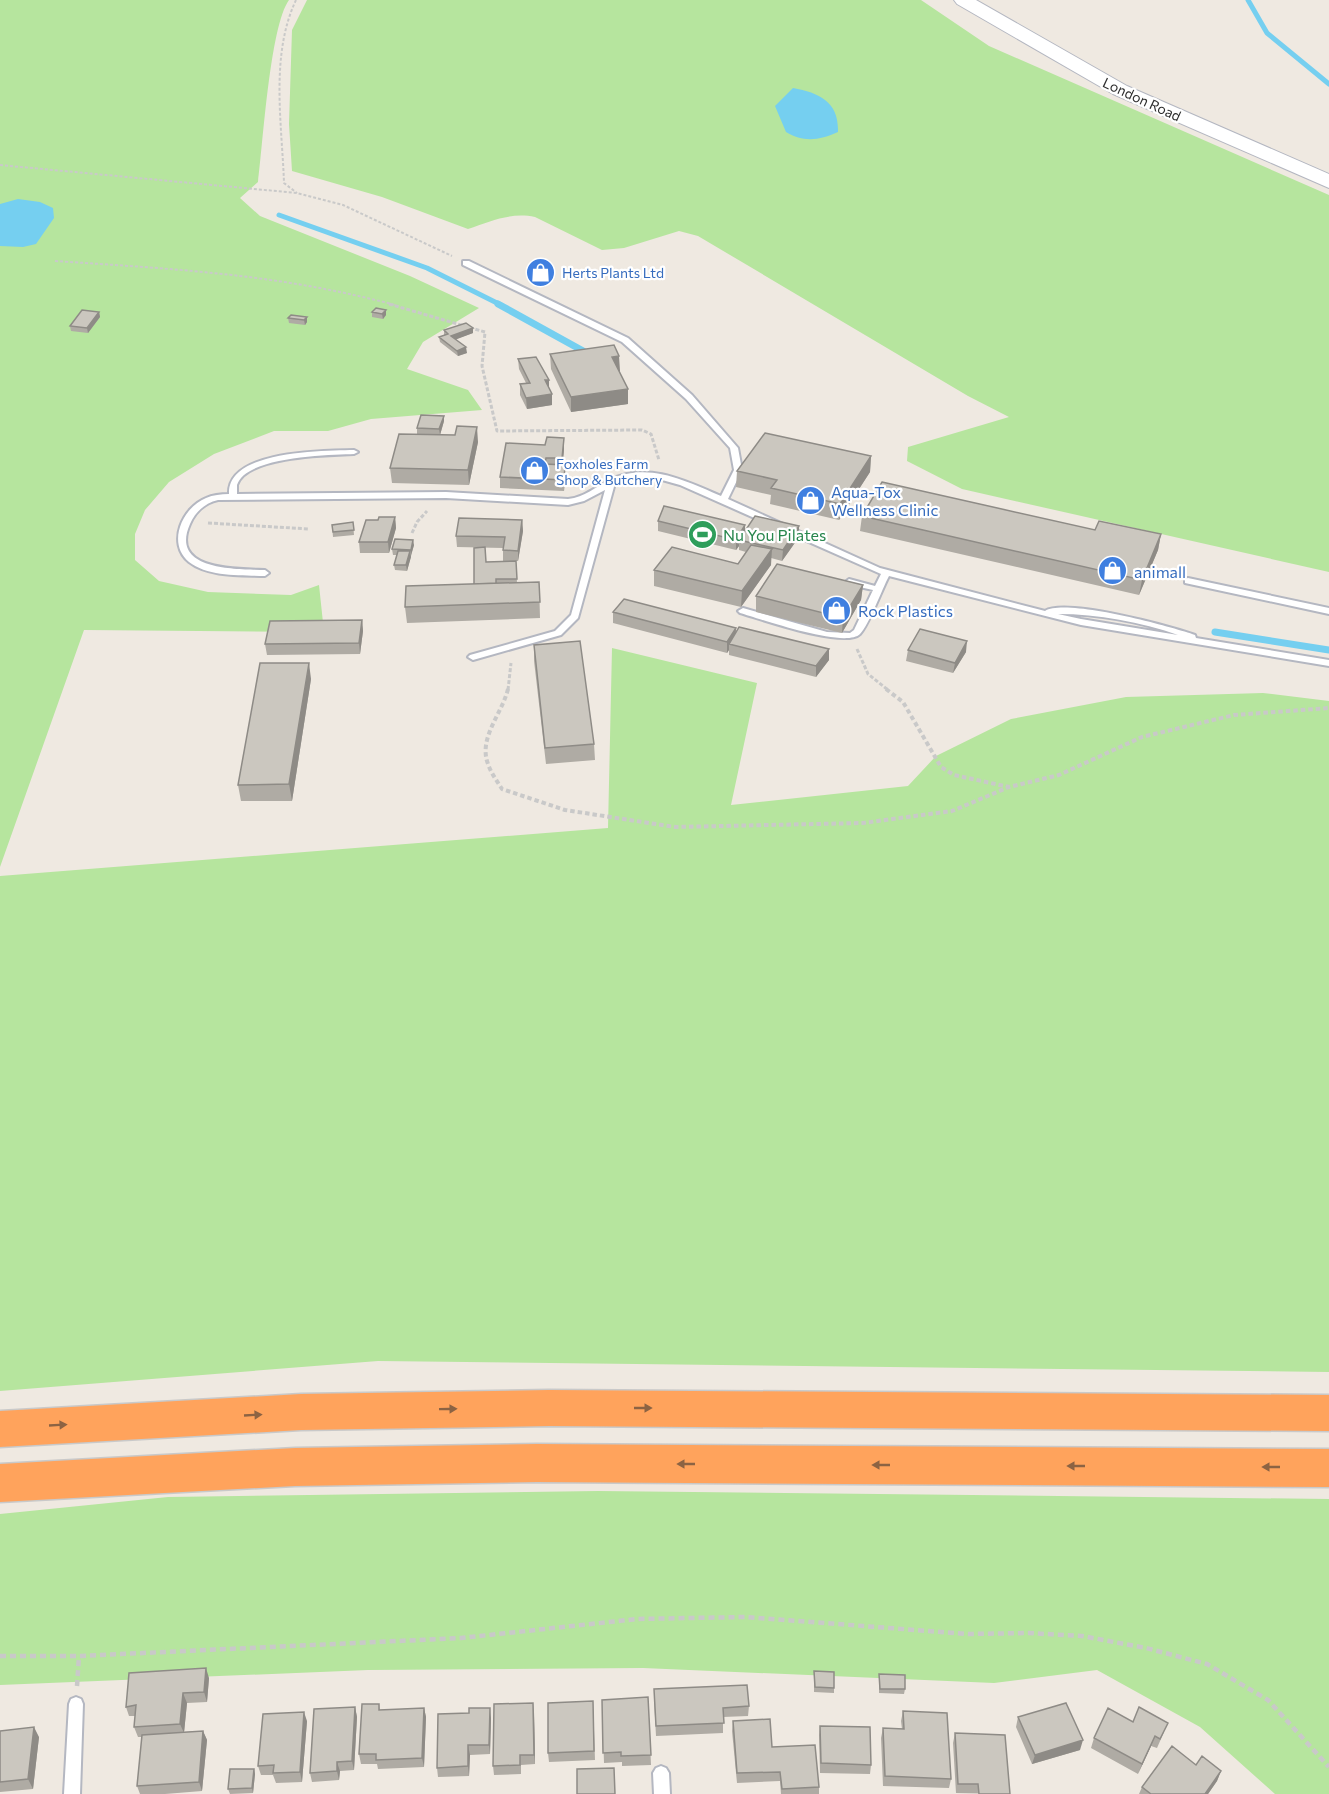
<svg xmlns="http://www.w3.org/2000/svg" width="1329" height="1794" font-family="Commissioner,sans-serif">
  <rect width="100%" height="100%" fill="#efe9e1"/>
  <path fill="#b6e59e" d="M0,0H289C270,26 263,144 258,182L240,198L260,216L410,276L479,308L423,342L407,369L468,390L482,410L371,419L328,431H274L214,454L169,482L145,510L135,534V560L159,581L208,592L291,595L319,585L324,632L84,630L0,867Z
    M307,0H921L989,46L1329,195V572L962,489L907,461L908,447L1009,417L968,396L698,236L679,231L624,248L602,250L535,217C511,212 491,221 468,229L382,197L292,171L289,124L292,30Z
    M612,648L757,683L731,805L908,786L936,756L1011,719L1126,697L1263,693L1329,701V1372L378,1361L0,1391V876L608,828Z
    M598,1491L1329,1499V1794H1275L1200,1727L1097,1670L994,1683L643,1668L368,1670L0,1685V1514L168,1497Z"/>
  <path fill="#75cff0" d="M793,88C820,93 839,102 838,132C820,140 804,143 786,132L775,106Z
    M18,199L40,202L53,208L54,218L36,244L23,247L0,246V204Z"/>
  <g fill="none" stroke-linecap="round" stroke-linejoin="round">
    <path stroke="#75cff0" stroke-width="5" d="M1248,0L1267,33L1329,84
      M279,215L427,268L501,305"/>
    <path stroke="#75cff0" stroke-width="7" d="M498,304L585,352
      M1215,632L1329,650"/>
    <defs>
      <path id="lane" d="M463,261H469L628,338L692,395L738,448L742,470L728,499L880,568L1045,611C1066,598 1169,626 1195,635L1196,638L1329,660V666L1081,625L889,576C882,589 869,625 860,634C845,649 761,619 740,613L738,611L743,608L827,632L850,633L854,630L873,590L846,584L845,582L849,579L875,586L881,574L680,485L655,478L641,477L628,478L615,483L578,618L561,635L473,660L468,657L470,655L555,631L571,615L605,490L584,501L568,505L446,498L218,500C205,503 195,512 190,524C169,571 237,569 265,570L269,573L265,576C241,575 208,577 189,562C166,543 183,507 206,498C213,495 221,494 229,494C227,450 323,451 354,450L358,452L354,454C330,455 246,456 237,485C237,487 237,492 237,494L446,492L568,499C585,497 595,487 610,480C647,461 686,481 721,496L734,470L730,448L686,399L622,342L463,265ZM1058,614C1098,614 1141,622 1178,635L1081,619Z
        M1188,578L1329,608V614L1185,583V579Z
        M76,1697L81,1699L83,1704L80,1794H64L69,1704L71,1699Z
        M661,1766L666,1768L669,1773L670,1794H654L653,1773L656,1768Z"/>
      <path id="secondary" d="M954,0H976L1127,86L1329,174V188L1113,94L957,4Z"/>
      <path id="highway" d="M549,1390L1329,1395V1431L549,1426L301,1430L0,1447V1411L301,1394Z
        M537,1444L1329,1449V1487L537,1482L295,1486L0,1502V1464L295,1448Z"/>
    </defs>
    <use href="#lane" stroke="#b4b7c1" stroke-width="4"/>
    <use href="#secondary" stroke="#b4b7c1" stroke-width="2"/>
    <use href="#highway" stroke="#c9c9c9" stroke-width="3"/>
    <path stroke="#c9c9c9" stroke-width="2" stroke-dasharray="3 2" stroke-linecap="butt" d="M296,0C270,55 282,124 284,183L297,193
      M0,165L297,193L343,205L452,256
      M55,261C174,269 279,274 395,305"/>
    <path stroke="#c9c9c9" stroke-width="3" stroke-dasharray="4 2" stroke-linecap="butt" d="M389,304L485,332L482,366L497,431L642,430L651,434L659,460
      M208,523L309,529
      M412,533L417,522L427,511
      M857,649L868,674L888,690
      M508,690L511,663"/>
    <path stroke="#c9c9c9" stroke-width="4" stroke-dasharray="4.5 3" stroke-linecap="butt" d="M508,689C502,714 478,738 488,764C491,773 497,781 502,789L565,810L675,827L863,823L952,811L1009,787
      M886,689L903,702L941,767L954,775L1009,787L1059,775L1142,737L1234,715L1329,708"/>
    <path stroke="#c9c9c9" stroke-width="4.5" stroke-dasharray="6 4" stroke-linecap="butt" d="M0,1656H79L461,1638L637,1619L745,1617L968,1634L1028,1633L1082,1636L1146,1648L1207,1664L1268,1700L1329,1767
      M77,1686L79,1656"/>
    <use href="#lane" fill="#fff" fill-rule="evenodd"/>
    <use href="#secondary" fill="#fff" fill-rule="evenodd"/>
    <use href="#highway" fill="#ffa35c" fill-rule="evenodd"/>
  </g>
  <path fill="#afaba4" d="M386,310V315L383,319L372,317V312Z
    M99,312L100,317L88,333L71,331L70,326Z
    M307,317V322L305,325L289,323L288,318Z
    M444,330L473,333L456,339L467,353L458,356L440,342L439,337L444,335Z
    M550,354L620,371H619L628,389V404L571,412L551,369Z
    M518,359L549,389L552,394V405L527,409L520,395V384L526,383L519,369Z
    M444,421L440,435L417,434V428Z
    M564,438V449L563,465H565V475L564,491L500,488V477L545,445Z
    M478,442L469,485L392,483L390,468Z
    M871,456L870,472L839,520L770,504L771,495L736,487L737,471Z
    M862,516L1095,530L1161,534L1158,550L1139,595L860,531Z
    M395,517L396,528L389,553H360L359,542L378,520Z
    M522,520L523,531L518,561H503V548L457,547L456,536Z
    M658,521L745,531L799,537L782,561L771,558V565L741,607L654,586V570L738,564L746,552L739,550V546L736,550L658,531Z
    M353,522L354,535L333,537L332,525Z
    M414,545L407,571L395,570L394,565L397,555H393L392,549Z
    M516,561L517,583L539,582L540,618L407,623L405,607L474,584L486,562Z
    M863,585L861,600L842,633L756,612V596Z
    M613,612L736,628V633L829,649V660L816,677L729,655V650L727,653L613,623Z
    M362,620L363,631L360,654L267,655L265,644Z
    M534,645L594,744L595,760L546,764L534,661Z
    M908,650L966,652L953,673L906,661Z
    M311,679L292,801H241L238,785Z
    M814,1671L834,1688V1693L814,1692Z
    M879,1674L905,1689L904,1694L879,1693Z
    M209,1678L207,1702L187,1703L184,1732L203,1731L207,1740L202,1791L165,1794H140L137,1786L142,1737H138L134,1727L135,1716H129L126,1707Z
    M648,1697L651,1765L622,1766V1762L604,1763L602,1700Z
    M654,1699L749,1706L748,1716L723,1717V1733L656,1736Z
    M593,1701L595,1760L549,1762L548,1753Z
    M379,1704L380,1710L424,1708L426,1717L424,1767L378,1769L377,1764H361L359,1754Z
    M355,1707L357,1717L354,1770L340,1771L339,1780L312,1782L310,1773Z
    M903,1711L951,1779L949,1788L883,1786L881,1738L883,1728L902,1729L901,1721Z
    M534,1712L535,1764L521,1765V1774L494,1775L493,1766Z
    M1018,1717L1080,1750L1032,1764L1016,1727Z
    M491,1718L490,1754L470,1755L469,1776L438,1777L437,1768Z
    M307,1721L302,1782L276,1783L273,1775H261L258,1766Z
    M733,1721L772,1747L819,1787V1794H781L780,1781L737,1783L732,1731Z
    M1133,1722L1164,1732L1157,1748L1151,1746L1138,1774L1091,1748L1094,1738Z
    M820,1726L871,1765L870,1774L820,1773L819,1735Z
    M0,1731L39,1737L33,1789L0,1792Z
    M955,1733L1010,1794L956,1793L953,1743Z
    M1196,1765L1221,1771L1217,1781L1208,1794H1139L1142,1787Z
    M254,1769L255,1774L253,1793L230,1794L228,1789Z"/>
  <path fill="#8e8b86" d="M386,310V315L383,319L382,314Z
    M99,312L100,317L88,333L87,328Z
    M307,317V322L305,325L304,320Z
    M473,328V333L452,341L451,336Z
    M466,347L467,353L458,356L457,351Z
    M619,356L620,371L612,372V357Z
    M545,380H549V390Z
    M628,389V404L571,412V397Z
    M552,394V405L527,409L526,398Z
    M444,416V421L440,435L439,429Z
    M477,427L478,442L469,485L468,470Z
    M564,438V449L562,469V458Z
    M871,456L870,472L839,520L840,504Z
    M565,465V475L564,491V480Z
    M395,517L396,528L389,553L388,542Z
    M522,520L523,531L518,561V551Z
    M745,525V536L739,540V546L736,550V540Z
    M799,526V537L782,561L783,550Z
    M1161,534L1158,550L1139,595L1142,580Z
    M413,540L414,545L411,555V550Z
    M772,549L771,565L741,607L742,591Z
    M410,551L411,557L407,571L406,565Z
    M863,585L861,600L842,633L843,618Z
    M362,620L363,631L360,654L359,643Z
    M736,628L735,639L729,644V650L727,653V642Z
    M967,641L966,652L953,673L955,663Z
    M829,649V660L816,677V666Z
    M309,663L311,679L292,801L289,784Z
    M206,1668L209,1678L207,1702L204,1692Z
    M183,1693L187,1703L184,1733L180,1724Z
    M533,1703L534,1712L535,1764L534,1755Z
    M355,1707L357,1717L354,1770L352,1761Z
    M424,1708L426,1717L424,1767L422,1758Z
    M490,1708L491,1718L490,1754L489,1745Z
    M304,1712L307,1721L302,1782L300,1772Z
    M34,1727L39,1737L33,1789L28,1779Z
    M203,1731L207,1740L202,1791L199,1782Z
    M1155,1736L1151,1746L1138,1774L1142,1764Z
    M1083,1740L1080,1750L1032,1764L1035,1755Z
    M468,1745L470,1755L469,1776L468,1766Z
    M337,1762L340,1771L339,1780L337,1771Z
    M254,1769L255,1774L253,1793L252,1788Z
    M1221,1771L1217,1781L1208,1794H1205Z"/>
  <path fill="#cbc7bf" stroke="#8e8b86" stroke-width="1.5" d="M376,308L386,310L382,314L372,312Z
    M82,310L99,312L87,328L70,326Z
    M291,315L307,317L304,320L288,318Z
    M466,323L473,328L451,336L466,347L457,351L439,337L448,334L444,330Z
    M614,345L619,356L612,357L628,389L571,397L550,354Z
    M536,357L549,380H545L552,394L526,398L520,384L530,383L518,359Z
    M421,415L444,416L439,429L417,428Z
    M457,426L477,427L468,470L390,468L399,434L455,435Z
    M765,433L871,456L840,504L771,488L777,480L737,471Z
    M547,437L564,438L562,458H546L545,464L565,465L564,480L500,477L506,443L545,445Z
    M882,482L1095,530L1099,521L1161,534L1142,580L862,516Z
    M664,506L745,525L736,540L658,521Z
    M755,516L799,526L783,550L739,540Z
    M379,517H395L388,542H359L366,520H378Z
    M459,518L522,520L518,551L503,550L505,537L456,536Z
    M353,522L354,530L333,532L332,525Z
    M395,539L413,540L411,550L392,549Z
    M751,545L772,549L742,591L654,570L672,547L738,564Z
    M485,547L486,562L516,561L517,579H496V583L474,584V548Z
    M398,551H410L406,565H394Z
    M777,564L863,585L843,618L756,596Z
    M539,582L540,602L405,607L406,586Z
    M624,599L736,628L727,642L613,612Z
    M362,620L359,643L265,644L270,621Z
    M739,627L829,649L816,666L729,644Z
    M920,629L967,641L955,663L908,650Z
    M580,641L594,744L545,748L534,645Z
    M260,663H309L289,784L238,785Z
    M206,1668L204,1692L183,1693L180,1724L134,1727L136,1705L126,1707L129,1673Z
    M814,1671L834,1672V1688L815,1687Z
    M879,1674L905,1675V1689H880Z
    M747,1685L749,1706L723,1708L724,1723L656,1726L654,1689Z
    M648,1697L651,1755L621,1756V1752L603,1753L602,1700Z
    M593,1701L594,1751L548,1753V1703Z
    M533,1703L534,1755H520V1765L493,1766L494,1704Z
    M1066,1703L1083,1740L1035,1755L1018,1717Z
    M362,1704H379V1710L424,1708L422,1758L376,1760V1754H359Z
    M355,1707L352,1761L337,1762V1771L310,1773L314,1709Z
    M1139,1707L1168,1723L1160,1739L1155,1736L1142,1764L1094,1738L1108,1708L1133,1722Z
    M469,1708H490L489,1745H468V1766L437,1768L438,1714L469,1713Z
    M903,1711L947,1713L951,1779L885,1776L883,1728L904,1729Z
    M304,1712L300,1772L273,1773L274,1765L258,1766L263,1714Z
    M770,1719L772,1747L815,1745L819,1787L782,1789L780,1772L737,1773L733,1721Z
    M820,1726L870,1727L871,1765L821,1763Z
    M34,1727L28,1779L0,1782V1731Z
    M203,1731L199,1782L137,1786L142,1735Z
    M955,1733L1005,1735L1010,1794H979L978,1784H958Z
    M1172,1746L1196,1765L1202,1756L1221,1771L1205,1794H1151L1142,1787Z
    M614,1768L615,1794H577V1769Z
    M230,1769H254L252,1788L228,1789Z"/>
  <defs><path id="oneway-solid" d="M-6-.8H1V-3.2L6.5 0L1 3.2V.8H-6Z" transform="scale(1.5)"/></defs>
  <g fill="#8c6343">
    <use href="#oneway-solid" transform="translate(643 1408)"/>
    <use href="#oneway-solid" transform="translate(448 1409) rotate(-1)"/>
    <use href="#oneway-solid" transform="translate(253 1415) rotate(-3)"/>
    <use href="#oneway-solid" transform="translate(58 1425) rotate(-3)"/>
    <use href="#oneway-solid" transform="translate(686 1464) rotate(-180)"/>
    <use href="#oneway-solid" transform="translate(881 1465) rotate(-180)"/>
    <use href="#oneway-solid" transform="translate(1076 1466) rotate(-180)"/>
    <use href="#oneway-solid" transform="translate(1271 1467) rotate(-180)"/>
  </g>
  <defs>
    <symbol id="shop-disc" viewBox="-11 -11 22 22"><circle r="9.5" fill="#3f7fe0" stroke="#fff"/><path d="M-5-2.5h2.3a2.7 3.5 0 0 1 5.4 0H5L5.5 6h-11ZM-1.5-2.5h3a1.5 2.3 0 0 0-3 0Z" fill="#fff"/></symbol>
    <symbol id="stadium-disc" viewBox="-11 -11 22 22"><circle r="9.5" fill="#2e9e5b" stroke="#fff"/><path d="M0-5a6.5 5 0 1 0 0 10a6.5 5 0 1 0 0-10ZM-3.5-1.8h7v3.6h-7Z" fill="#fff"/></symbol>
  </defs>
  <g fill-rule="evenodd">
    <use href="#shop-disc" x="524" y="256" width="33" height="33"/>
    <use href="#shop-disc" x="518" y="454" width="33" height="33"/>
    <use href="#shop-disc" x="794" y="484" width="33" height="33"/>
    <use href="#stadium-disc" x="686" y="518" width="33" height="33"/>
    <use href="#shop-disc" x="1096" y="554" width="33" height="33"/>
    <use href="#shop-disc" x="820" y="594" width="33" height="33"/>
  </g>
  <g text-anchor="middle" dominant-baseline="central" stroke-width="4.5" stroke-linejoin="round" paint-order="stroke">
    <g font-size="14" fill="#2e2e2e" stroke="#fff">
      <text transform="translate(1142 99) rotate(25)">London Road</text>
    </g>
    <g font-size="14" fill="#366cbe" stroke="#fff" text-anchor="start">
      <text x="562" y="272">Herts Plants Ltd</text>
      <text x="556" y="463">Foxholes Farm<tspan x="556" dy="16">Shop &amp; Butchery</tspan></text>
    </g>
    <g font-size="16" fill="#366cbe" stroke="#fff" text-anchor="start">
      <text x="831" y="491">Aqua-Tox<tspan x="831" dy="18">Wellness Clinic</tspan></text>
      <text x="1134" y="571">animall</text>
      <text x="858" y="610">Rock Plastics</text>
    </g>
    <g font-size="16" fill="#27864d" stroke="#fff" text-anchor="start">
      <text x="723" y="534">Nu You Pilates</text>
    </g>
  </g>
</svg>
